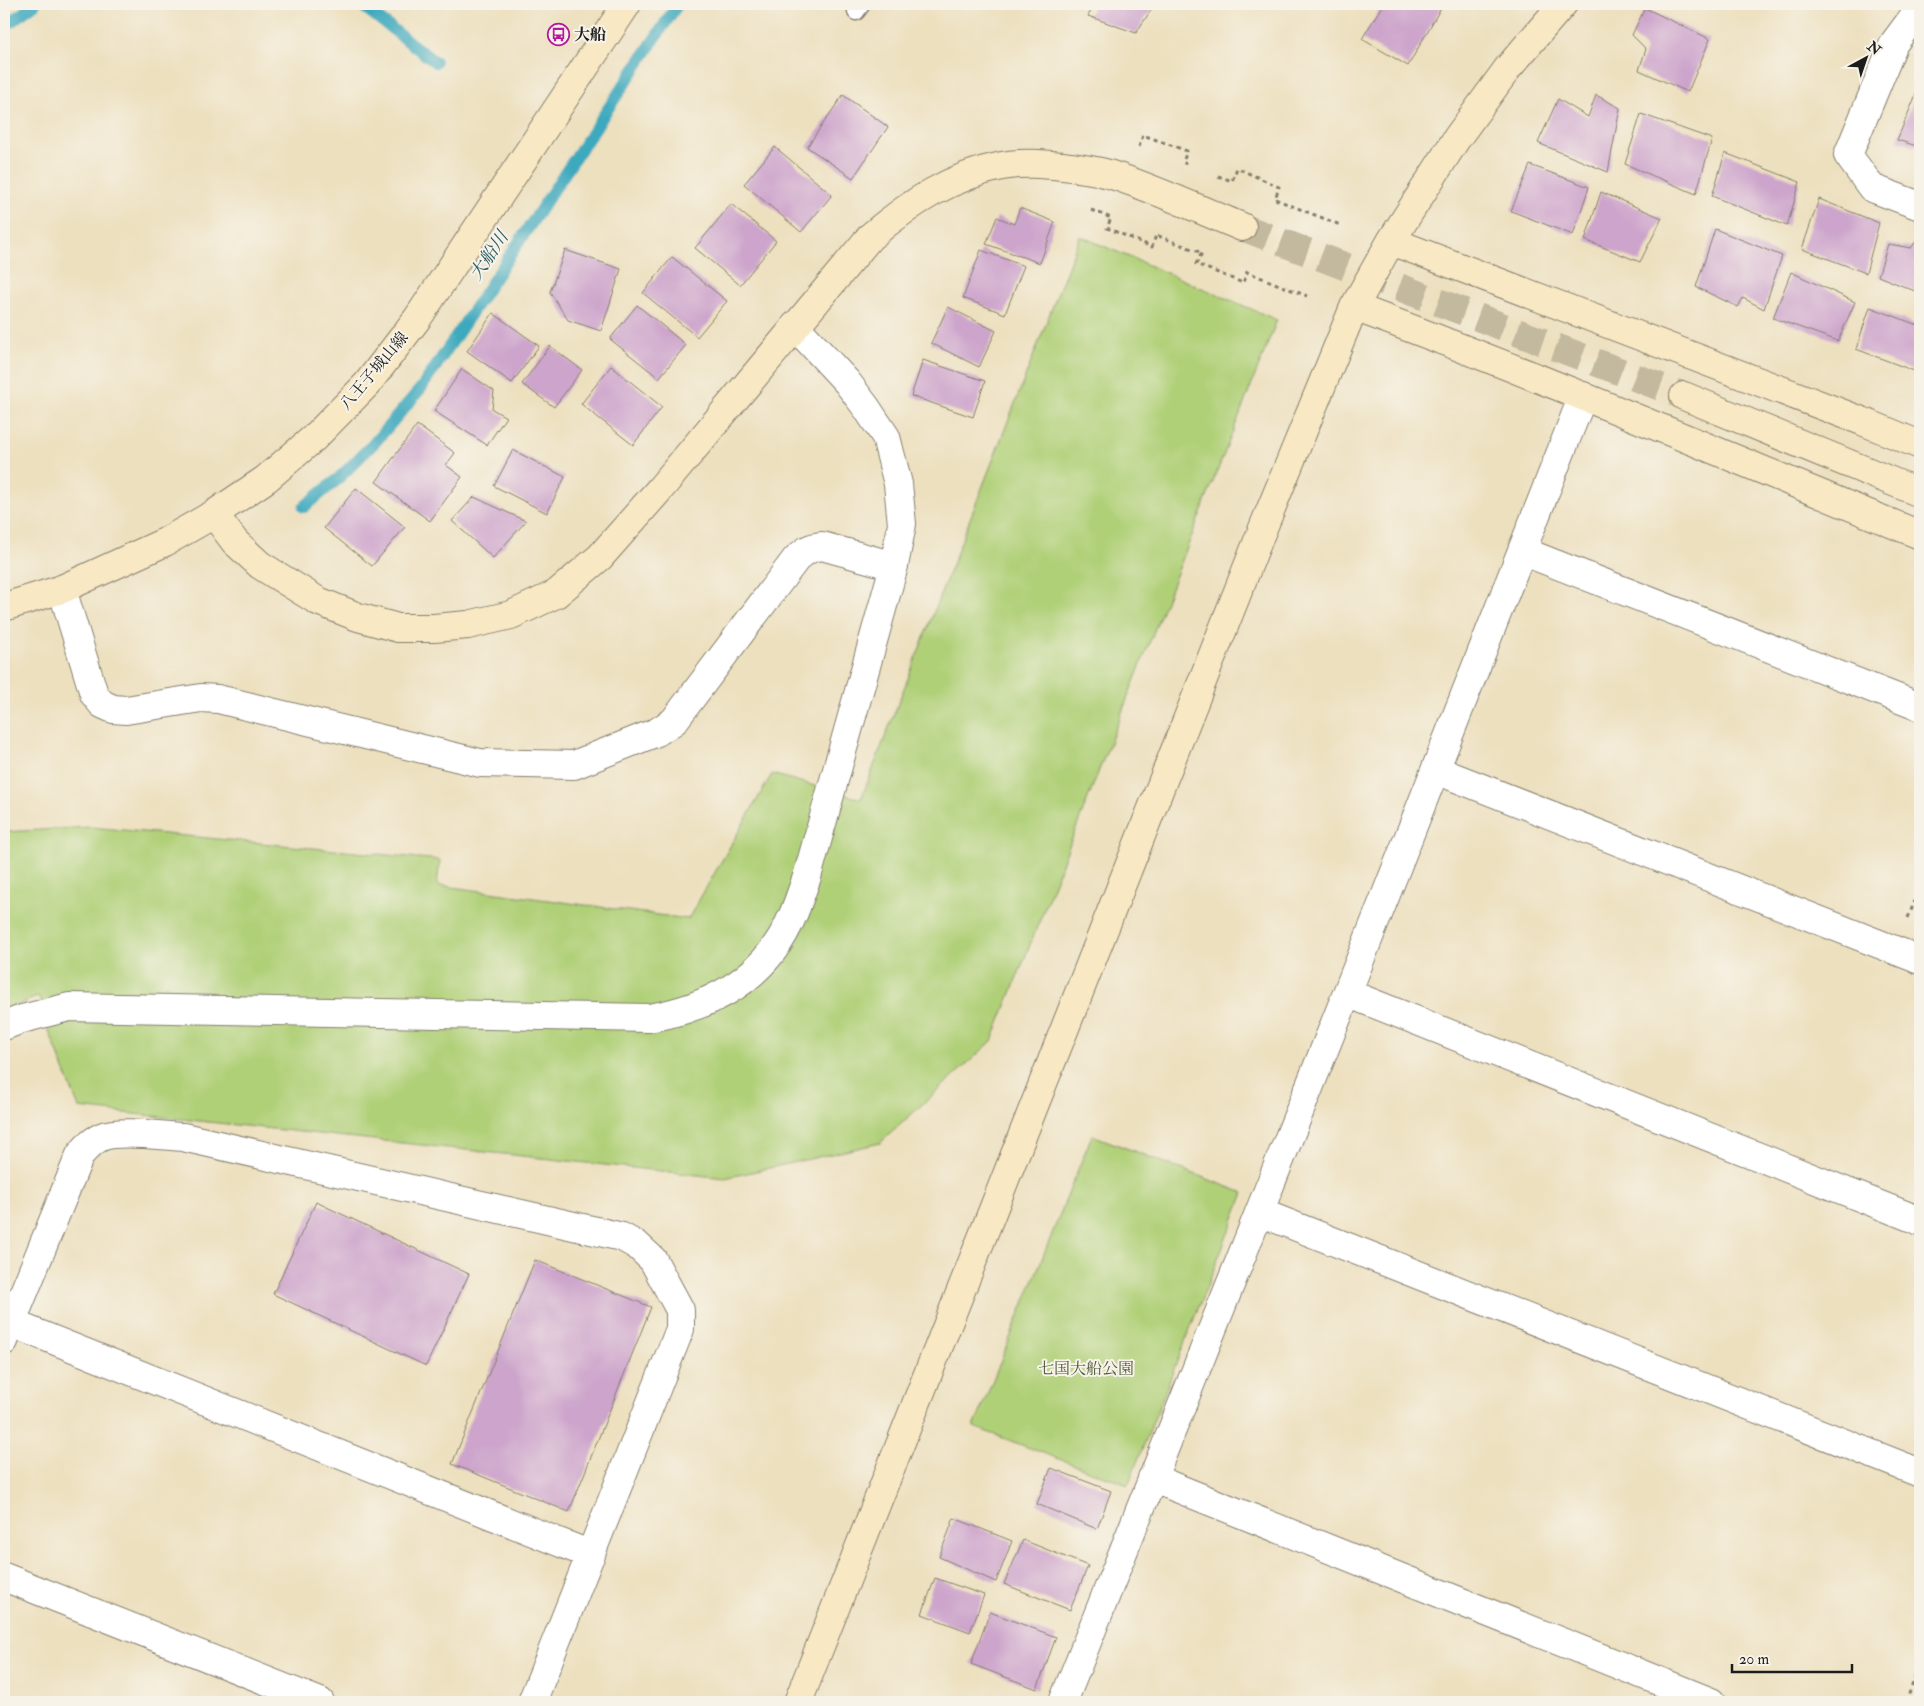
<svg xmlns="http://www.w3.org/2000/svg" width="1924" height="1706" font-family="'IM FELL Double Pica','Noto Serif JP',serif">
  <rect width="100%" height="100%" fill="#f7f3e8"/>
  <filter id="ink" filterUnits="userSpaceOnUse"><feTurbulence type="fractalNoise" baseFrequency=".02" numOctaves="2"/><feDisplacementMap in="SourceGraphic" scale="10" xChannelSelector="R" yChannelSelector="G"/><feConvolveMatrix kernelMatrix="1 2 1 2 8 2 1 2 1" color-interpolation-filters="sRGB"/></filter>
  <filter id="wash" filterUnits="userSpaceOnUse"><feTurbulence type="fractalNoise" baseFrequency=".0096" numOctaves="4" result="noise"/><feDisplacementMap in="SourceGraphic" scale="20" xChannelSelector="R" yChannelSelector="G"/><feGaussianBlur stdDeviation="1.12" result="paint"/><feColorMatrix in="noise" values="0 0 0 0 0 0 0 0 0 0 0 0 0 0 0 0 0 1.4 0 .05"/><feComposite in="paint" operator="in"/></filter>
  <g filter="url(#wash)">
    <rect width="100%" height="100%" fill="#ede0bf"/>
    <path fill="#b0d078" stroke="#66764a" d="M1080,236L1277,320L992,1041L880,1143L725,1178L79,1108L49,1031L39,996L4,1011V832L91,827L440,860L437,885L688,919L772,774L861,799Z
      M1092,1135L1244,1193L1128,1485L974,1427Z"/>
    <g fill="none" stroke-linecap="round" stroke-linejoin="round">
      <path stroke="#3ea9be" stroke-width="12" d="M360,4L435,62
        M4,27L35,4
        M304,507L338,479L375,442L422,387L678,4"/>
    </g>
    <g id="blocks">
      <path fill="#cda5cc" d="M1095,4H1155L1136,33L1088,16Z
        M1383,4H1443L1408,66L1362,39Z
        M1645,8L1710,39L1688,92L1639,70L1646,49L1632,35Z
        M1920,85V147L1897,140Z
        M843,95L888,127L853,178L807,147Z
        M1596,95L1620,108L1608,172L1538,143L1558,99L1588,117Z
        M1641,114L1712,139L1696,194L1625,164Z
        M775,147L832,195L801,232L744,184Z
        M1725,153L1800,182L1787,226L1712,196Z
        M1530,165L1589,187L1573,235L1511,211Z
        M1601,192L1662,218L1640,262L1585,240Z
        M1819,199L1879,223L1866,273L1802,249Z
        M731,204L776,241L740,285L695,248Z
        M1020,208L1055,222L1040,263L986,244L997,217L1014,224Z
        M1715,229L1782,256L1764,309L1743,298L1738,307L1696,287Z
        M1920,236V293L1878,276L1888,244L1911,248Z
        M565,250L621,269L601,331L568,320L550,292Z
        M981,250L1024,266L1005,314L963,298Z
        M672,257L727,301L697,337L643,293Z
        M1791,272L1855,302L1838,341L1773,318Z
        M637,305L686,345L659,378L610,339Z
        M948,307L996,331L979,367L931,343Z
        M1870,307L1920,326V359L1917,372L1856,349Z
        M493,313L539,346L512,383L467,351Z
        M550,346L582,370L554,407L522,384Z
        M923,360L985,381L973,417L911,396Z
        M611,366L662,407L633,445L581,404Z
        M462,369L494,391L492,409L506,417L487,445L434,411Z
        M417,425L455,453L446,465L462,477L430,521L376,482Z
        M513,450L565,477L547,513L494,486Z
        M356,488L405,527L372,566L324,528Z
        M474,497L526,521L493,558L452,521Z
        M316,1202L469,1274L426,1366L273,1294Z
        M535,1260L651,1307L569,1512L452,1464Z
        M1051,1468L1111,1491L1097,1529L1037,1504Z
        M954,1518L1012,1541L996,1582L939,1557Z
        M1023,1540L1088,1566L1070,1610L1004,1584Z
        M935,1578L984,1595L970,1632L922,1614Z
        M990,1612L1056,1637L1037,1689L971,1664Z"/>
    </g>
  </g>
  <g filter="url(#ink)">
    <use href="#blocks" fill-opacity="0" stroke="#847e6e" stroke-width="1"/>
    <g fill="none" stroke-linecap="round" stroke-linejoin="round">
      <path stroke="#c3b99e" stroke-width="28" stroke-dasharray="28 14" stroke-linecap="butt" d="M1242,227L1684,396"/>
      <defs>
        <path id="lane" d="M856,12L862,4"/>
        <path id="street" d="M1920,8L1894,43L1848,155L1872,188L1920,206
          M1522,551L1920,707
          M62,589L94,694L102,704L113,709L126,710L201,698L218,699L480,763L574,765L657,732L674,721L796,559C805,551 810,547 822,546L894,566
          M1436,770L1920,960
          M1347,993L1920,1221
          M4,1026L22,1019L69,1007L649,1018C712,1007 766,978 792,917C798,904 802,890 807,877L894,566L902,524L898,484L886,437L866,407L847,382L795,326
          M1259,1212L1920,1473
          M11,1323L591,1555
          M4,1341L80,1155C86,1148 92,1141 101,1137C118,1129 163,1136 183,1137L622,1237L638,1246L653,1260L680,1310V1329L532,1702
          M1152,1478L1711,1702
          M4,1577L320,1702
          M1063,1702L1347,993L1583,396"/>
        <path id="secondary" d="M1391,241L1862,421L1920,445
          M1354,307C1545,378 1732,458 1920,535
          M1684,396L1920,493
          M214,514L235,542L260,565L318,601L358,617L398,628H434L468,625L511,615L556,594L600,557L660,489L870,237C910,203 951,176 1002,166C1022,162 1043,164 1063,166C1080,168 1099,170 1115,176C1158,190 1200,210 1242,227
          M4,607L62,589L165,542L214,514L266,479L315,437L367,384L417,319L627,4
          M798,1702L1263,528L1354,307L1391,241L1457,138L1508,68L1563,4"/>
      </defs>
      <use href="#lane" stroke="#847e6e" stroke-width="19"/>
      <use href="#street" stroke="#847e6e" stroke-width="30"/>
      <use href="#secondary" stroke="#847e6e" stroke-width="30"/>
      <path stroke="#847e6e" stroke-width="3" stroke-dasharray="4 4" stroke-linecap="butt" d="M1139,147L1143,135L1187,151L1183,162L1186,164
        M1218,176L1232,181L1237,168L1279,187L1275,199L1340,225
        M1091,210L1111,218L1107,228L1152,247L1156,235L1202,253L1196,264L1243,283L1247,272L1307,296
        M1908,918L1920,888
        M1906,1702L1920,1664"/>
      <use href="#lane" stroke="#fff" stroke-width="16"/>
      <use href="#street" stroke="#fff" stroke-width="28"/>
      <use href="#secondary" stroke="#f8e8c3" stroke-width="28"/>
    </g>
  </g>
  <defs>
    <symbol id="bus-ring" viewBox="-11 -11 22 22"><circle r="9.5" fill="#f7f3e8" stroke="#b5179e" stroke-width="1.5"/><path d="M-5-6H5V4H4V6H2V4H-2V6H-4V4H-5ZM-3.5-4V0h7V-4ZM-3.5 1.2v1.5H-2V1.2ZM2 1.2v1.5H3.5V1.2Z" fill="#b5179e"/></symbol>
  </defs>
  <g fill-rule="evenodd">
    <use href="#bus-ring" x="546" y="22" width="25" height="25"/>
  </g>
  <g text-anchor="middle" dominant-baseline="central" stroke-width="4" stroke-linejoin="round" paint-order="stroke">
    <g font-size="16" font-weight="bold" fill="#1c1c1c" stroke="#f7f3e8" text-anchor="start">
      <text x="574" y="35">大船</text>
    </g>
    <g font-size="16" fill="#1c1c1c" stroke="#f7f3e8">
      <text transform="translate(374 371) rotate(-50)">八王子城山線</text>
    </g>
    <g font-size="16" fill="#505b3c" stroke="#f7f3e8">
      <text x="1086" y="1369">七国大船公園</text>
    </g>
    <g font-size="18" font-style="italic" fill="#2b5b65" stroke="#f7f3e8">
      <text transform="translate(489 256) rotate(-56)">大船川</text>
    </g>
  </g>
  <rect width="1924" height="1706" fill="none" stroke="#f7f3e8" stroke-width="20"/>
  <g transform="translate(1866 58) rotate(40)" stroke="#f7f3e8" stroke-width="4" paint-order="stroke">
  <path d="M0-4L9 19L0 12L-9 19Z" fill="#1c1c1c"/>
  <text y="-8" font-size="14" font-weight="bold" text-anchor="middle" fill="#1c1c1c">N</text>
  </g>
  <path d="M1732 1664v8h120v-8" fill="none" stroke="#1c1c1c" stroke-width="2.5"/>
  <text x="1739" y="1664" font-size="15" fill="#1c1c1c" stroke="#f7f3e8" stroke-width="4" paint-order="stroke">20 m</text>
</svg>
